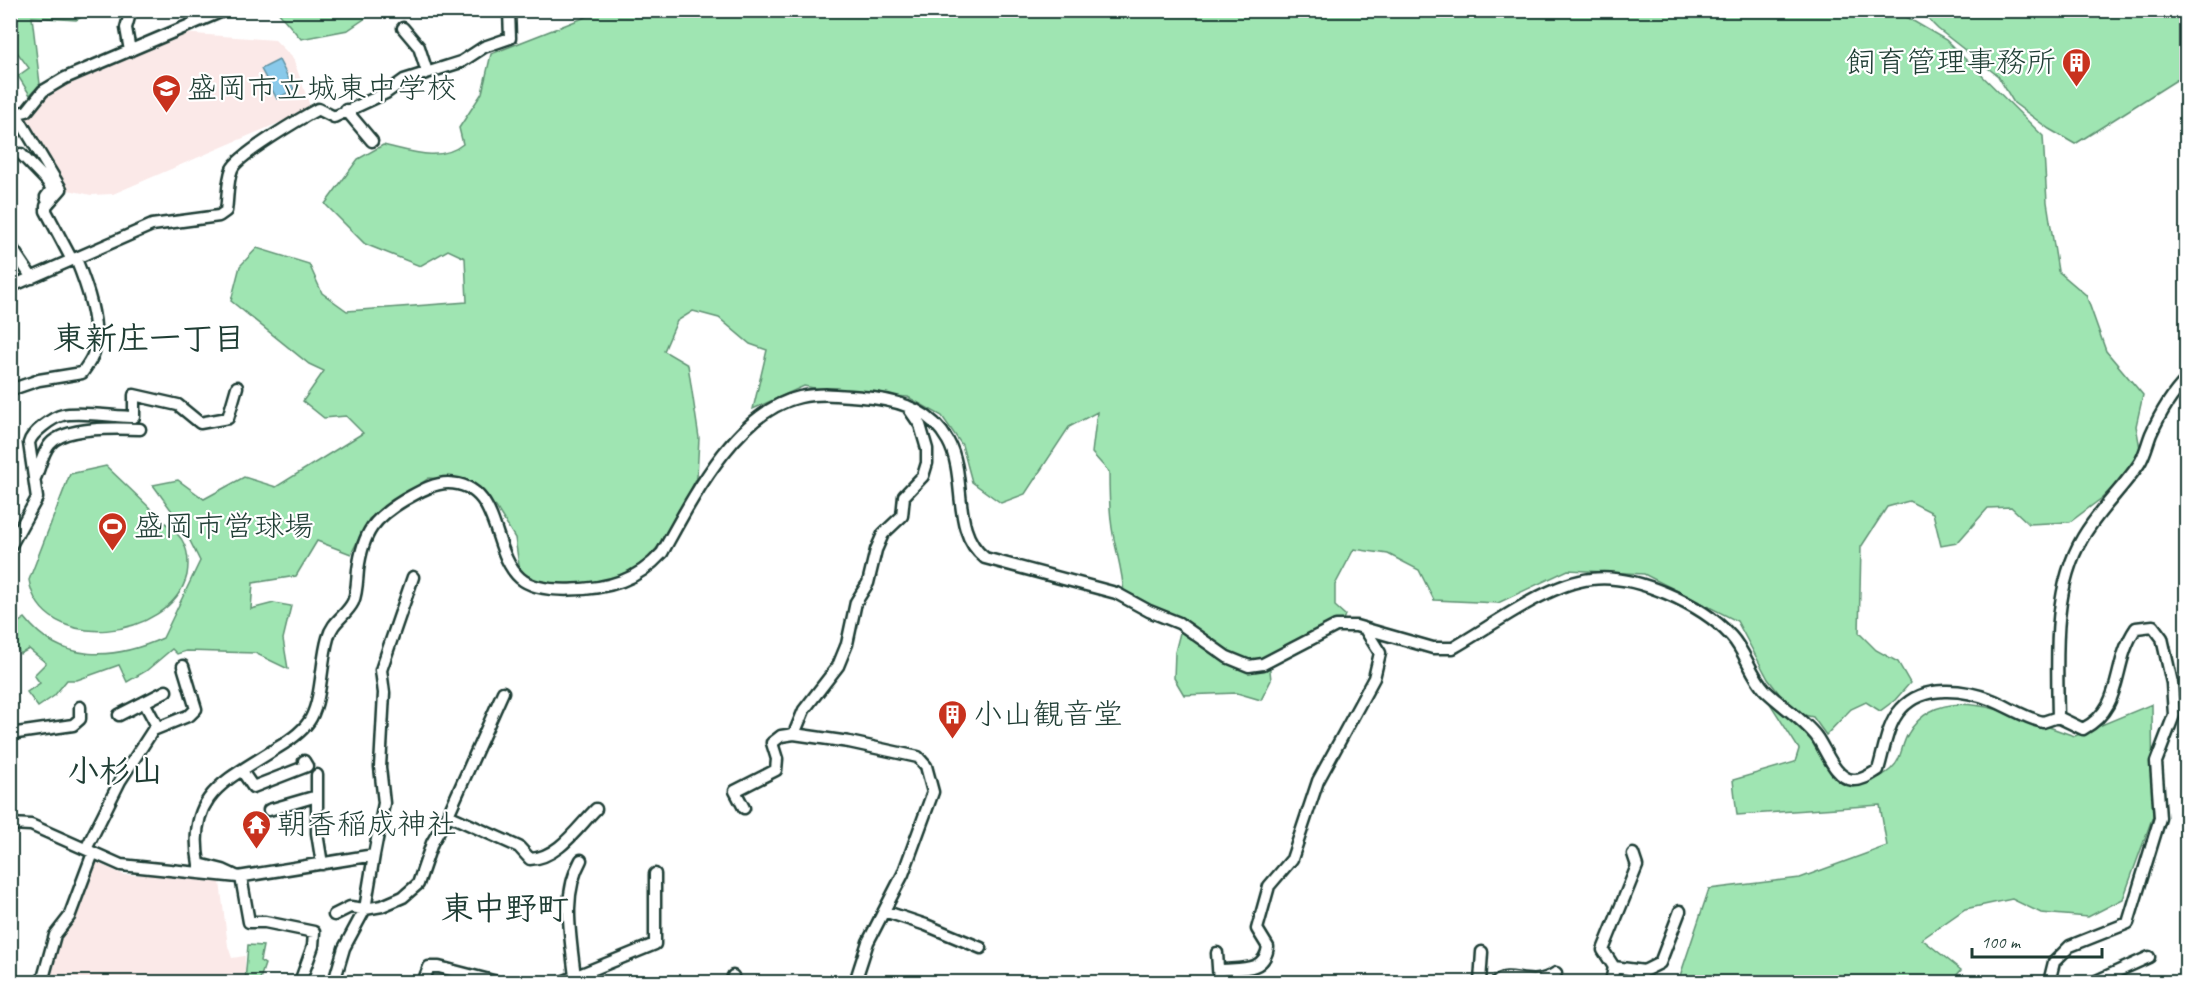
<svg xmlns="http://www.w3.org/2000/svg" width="2197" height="993" font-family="Caveat,'Klee One',sans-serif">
  <rect width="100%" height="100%" fill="#fff"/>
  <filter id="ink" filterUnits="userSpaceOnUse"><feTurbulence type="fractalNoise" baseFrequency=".0167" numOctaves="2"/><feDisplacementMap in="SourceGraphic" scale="12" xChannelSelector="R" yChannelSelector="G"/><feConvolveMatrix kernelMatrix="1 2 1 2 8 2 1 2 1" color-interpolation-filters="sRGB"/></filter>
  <g filter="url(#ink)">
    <path fill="#fbe9e8" d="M181,33L275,40L293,58L311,109L113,194L91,195L64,189L25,123L26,118L36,109L44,95L92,68L153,47Z
      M93,861L124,875H157L220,882L228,946L232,958L245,956V982H46L57,936Z"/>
    <path fill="#9fe5b2" stroke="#5f9173" stroke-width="1.5" d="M11,10L93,11L76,20L32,17L40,84L30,95L18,76L29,68L17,52L11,57Z
      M277,11H376L348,30L301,39Z
      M601,11H1896L1946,40L2043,136L2047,202L2058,271L2086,295L2106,351L2143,395L2136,426L2140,448L2130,470L2102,498L2070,522L2029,524L2011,507L1988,508L1957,543L1941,546L1933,513L1909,501L1887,507L1861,547L1859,633L1876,650L1898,662L1910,683L1895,700L1880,711L1866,702L1851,709L1826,735L1813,717L1794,713L1768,679L1737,621L1644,574L1568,570L1498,603L1434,600L1419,570L1388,554L1354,549L1335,585V606L1345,615L1340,627L1269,661L1271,680L1261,700L1237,693L1184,695L1174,678L1175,652L1182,625L1124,595C1123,573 1117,555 1113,534C1109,513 1109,493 1109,472L1092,453L1097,412L1069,427L1025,494L1001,503L972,482L962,445L942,416L908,397L834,392L804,386L753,409L767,350L750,344L719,318L693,311L677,321L664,351L688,365L699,438L697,477L665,539L644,562L618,580L546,585L520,572L515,538L496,507L463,480L429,478L369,519L351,554L317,541L296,576L253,583L251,609L274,603L291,606L283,639L288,669L255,653L186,651L177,654L172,649L146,671L127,682L119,665L77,680H67L54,696L38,707L27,692L40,683L34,675L46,663L29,649L20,654L11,632L10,628L25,618C61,664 114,660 163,638L200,561L182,525L153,485L178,480L204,499L244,477L276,487L363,433L346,416L324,418L303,401L324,371L309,364L231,301L240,266L257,248L309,264L322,293L347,311L467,302L465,258L448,250L420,266L365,244L325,204L358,159L383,145C410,151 440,163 463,144L459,128L482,93L491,54Z
      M1920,11H2186V16L2179,21L2186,46V74L2075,144L2049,129L2014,103L1998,76L1938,29Z
      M106,466C125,484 144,502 162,520C168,526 178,533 182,540C188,550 189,563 187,575C171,640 41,656 29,580L70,474Z
      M1748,669L1812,736L1839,780L1852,787C1868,782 1890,776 1898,760C1902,752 1903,742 1908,734C1942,674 2025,721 2075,736L2152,704L2153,816L2123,899L2088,917L2041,913L2012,899L1965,909L1922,939L1961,970L1951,982H1678L1709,889L1800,878L1887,846L1880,805L1737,815L1733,780L1795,762L1799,749Z
      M248,945L263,946L260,961L265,964L259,982H245Z"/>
    <path fill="#89c9ea" stroke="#5f91a1" stroke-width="1.5" d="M279,60L294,89L277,99L261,69Z"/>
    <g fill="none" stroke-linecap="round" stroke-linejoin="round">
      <path stroke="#5f91a1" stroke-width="2" d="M2184,982L2186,980"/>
      <defs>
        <path id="minor" d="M403,28L419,47L427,72
          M130,51L126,28L131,10
          M346,110L372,141
          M16,114L61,189L46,206V211L72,260
          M10,115L27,111L43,91L65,78L225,10
          M21,154L47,181L52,189L46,197L47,200
          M10,245L32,278
          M10,287L152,225L219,216L226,211C228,198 227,181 232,169C238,155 303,117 318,109L334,117L386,93L404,80L461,62L484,47L510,38L509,11L512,10
          M10,390L39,380L82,373C86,367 92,360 94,352C100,322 87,286 76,259
          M35,478C40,468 42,453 50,444C65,426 118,428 140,429
          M10,547L37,498L29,443C31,433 53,417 63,415C79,411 116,417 134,417V395L178,405L200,423L228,418L237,387
          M144,702L158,728
          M119,715L166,691
          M2058,717C2057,658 2052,589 2083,537C2099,510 2122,489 2139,464C2145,455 2147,444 2151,434C2159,416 2172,394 2186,380
          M10,734L73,725L80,719V707
          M794,734L804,710L838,666L847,644L856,602L868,583L876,550L883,534L902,516L904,496L923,476L927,463V449L920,425L907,406
          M242,771L253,787L307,766L304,761
          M317,775V833L322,864
          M744,808L735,791L776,770L777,759L772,743L781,736L794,734L849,742L918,757L926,766L933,792L903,874L868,942L855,982
          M269,810L317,796
          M448,815L519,847L530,859C558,858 577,828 596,809
          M10,824L31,825L121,865L238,877L374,855L365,909L344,948L334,982
          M86,849L120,781L153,730L190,715L196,709L183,666
          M374,855L384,803L380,767L384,693L381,670L413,577
          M238,877L223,870L199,864C186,794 226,781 277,748C289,741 304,731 311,718C322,698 321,661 328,638C332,621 346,616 353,602C357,593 357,580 358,570C363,532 374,518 406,499C419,492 433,483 448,483C502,484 490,551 520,578C540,596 598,590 622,581C638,575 651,565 662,553C691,501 736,411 800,397C824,392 849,396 873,398C904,402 932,412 948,441C968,477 950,531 985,558L1116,593L1149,611L1179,623L1227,657L1249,666L1263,664L1336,626H1356L1433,648H1453C1492,626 1547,584 1591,579C1634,573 1702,604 1731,636C1745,651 1751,675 1765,690C1781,706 1802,718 1816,736C1826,749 1834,778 1853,780C1862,781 1871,774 1878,770C1884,751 1887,724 1901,709C1923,684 1964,689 1992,700C2009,707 2025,718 2043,722L2058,717L2083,729C2125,707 2111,664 2136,628L2153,626L2162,638L2172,683L2174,715L2156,762L2160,818L2128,923L2070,946L2054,962L2049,982
          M241,877L249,922H265L314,932L313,946L300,982
          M884,911L926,925L981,948
          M334,915L350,907L365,909L382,906L403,897L418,884L432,843L448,815L503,692
          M1217,953L1219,982
          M1614,967L1644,971L1660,963L1680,911
          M1219,970C1241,968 1264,973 1268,947L1257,929L1269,886L1292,859L1318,781L1374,678L1380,653L1365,629
          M575,977C571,939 561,895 581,860
          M42,982L55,935L69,917L93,853
          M423,982L429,967H439L497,982
          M562,982L655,944V874
          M731,982L733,976
          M1480,982L1482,952
          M1497,982C1510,969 1529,991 1556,973
          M1611,982L1614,967L1603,950L1637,866L1633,854
          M2094,982L2149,957"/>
      </defs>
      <use href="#minor" stroke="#1f3d34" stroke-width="15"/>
      <use href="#minor" stroke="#fff" stroke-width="10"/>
    </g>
  </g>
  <defs>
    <symbol id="building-pin" viewBox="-11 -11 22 30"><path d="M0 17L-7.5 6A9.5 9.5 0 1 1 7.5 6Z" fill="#c8321e" stroke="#fff"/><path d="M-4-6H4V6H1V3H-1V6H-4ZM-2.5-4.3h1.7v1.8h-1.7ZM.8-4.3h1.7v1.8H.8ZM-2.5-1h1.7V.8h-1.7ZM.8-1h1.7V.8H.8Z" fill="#fff"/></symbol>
    <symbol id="school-pin" viewBox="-11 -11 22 30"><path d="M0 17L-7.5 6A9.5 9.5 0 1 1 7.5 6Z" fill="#c8321e" stroke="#fff"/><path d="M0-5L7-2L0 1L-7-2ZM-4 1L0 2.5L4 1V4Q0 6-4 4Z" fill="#fff"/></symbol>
    <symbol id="stadium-pin" viewBox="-11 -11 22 30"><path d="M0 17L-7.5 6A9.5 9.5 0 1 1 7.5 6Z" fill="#c8321e" stroke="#fff"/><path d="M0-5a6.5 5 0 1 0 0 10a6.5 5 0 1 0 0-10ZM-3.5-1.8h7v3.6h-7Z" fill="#fff"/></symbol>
    <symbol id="temple-pin" viewBox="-11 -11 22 30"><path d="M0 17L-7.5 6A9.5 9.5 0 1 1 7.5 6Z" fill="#c8321e" stroke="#fff"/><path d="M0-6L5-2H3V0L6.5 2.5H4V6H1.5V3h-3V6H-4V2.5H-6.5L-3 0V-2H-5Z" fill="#fff"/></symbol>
  </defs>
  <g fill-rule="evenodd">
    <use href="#building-pin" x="2060" y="46" width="33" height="45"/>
    <use href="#school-pin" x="150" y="72" width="33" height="45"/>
    <use href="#stadium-pin" x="96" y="510" width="33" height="45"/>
    <use href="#building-pin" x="936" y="698" width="33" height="45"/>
    <use href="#temple-pin" x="240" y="808" width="33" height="45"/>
  </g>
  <g text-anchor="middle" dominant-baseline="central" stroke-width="4.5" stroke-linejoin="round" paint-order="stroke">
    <g font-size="30" fill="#1f3d34" stroke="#fff" text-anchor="start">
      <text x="2056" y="62" text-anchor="end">飼育管理事務所</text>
      <text x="187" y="88">盛岡市立城東中学校</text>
      <text x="134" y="526">盛岡市営球場</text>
      <text x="973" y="714">小山観音堂</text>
      <text x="277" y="824">朝香稲成神社</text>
    </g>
    <g font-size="32" font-weight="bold" fill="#1f3d34" stroke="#fff">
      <text x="149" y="338">東新庄一丁目</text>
      <text x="115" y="771">小杉山</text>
      <text x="505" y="908">東中野町</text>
    </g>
  </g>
  <rect width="2197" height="993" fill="none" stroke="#fff" stroke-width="36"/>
  <rect x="18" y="18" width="2161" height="957" fill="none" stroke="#1f3d34" stroke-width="2" filter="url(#ink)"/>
  <path d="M1972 948v9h130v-9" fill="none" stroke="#1f3d34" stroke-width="3"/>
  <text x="1981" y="948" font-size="18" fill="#1f3d34" stroke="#ffffff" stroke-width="4.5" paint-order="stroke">100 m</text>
</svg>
